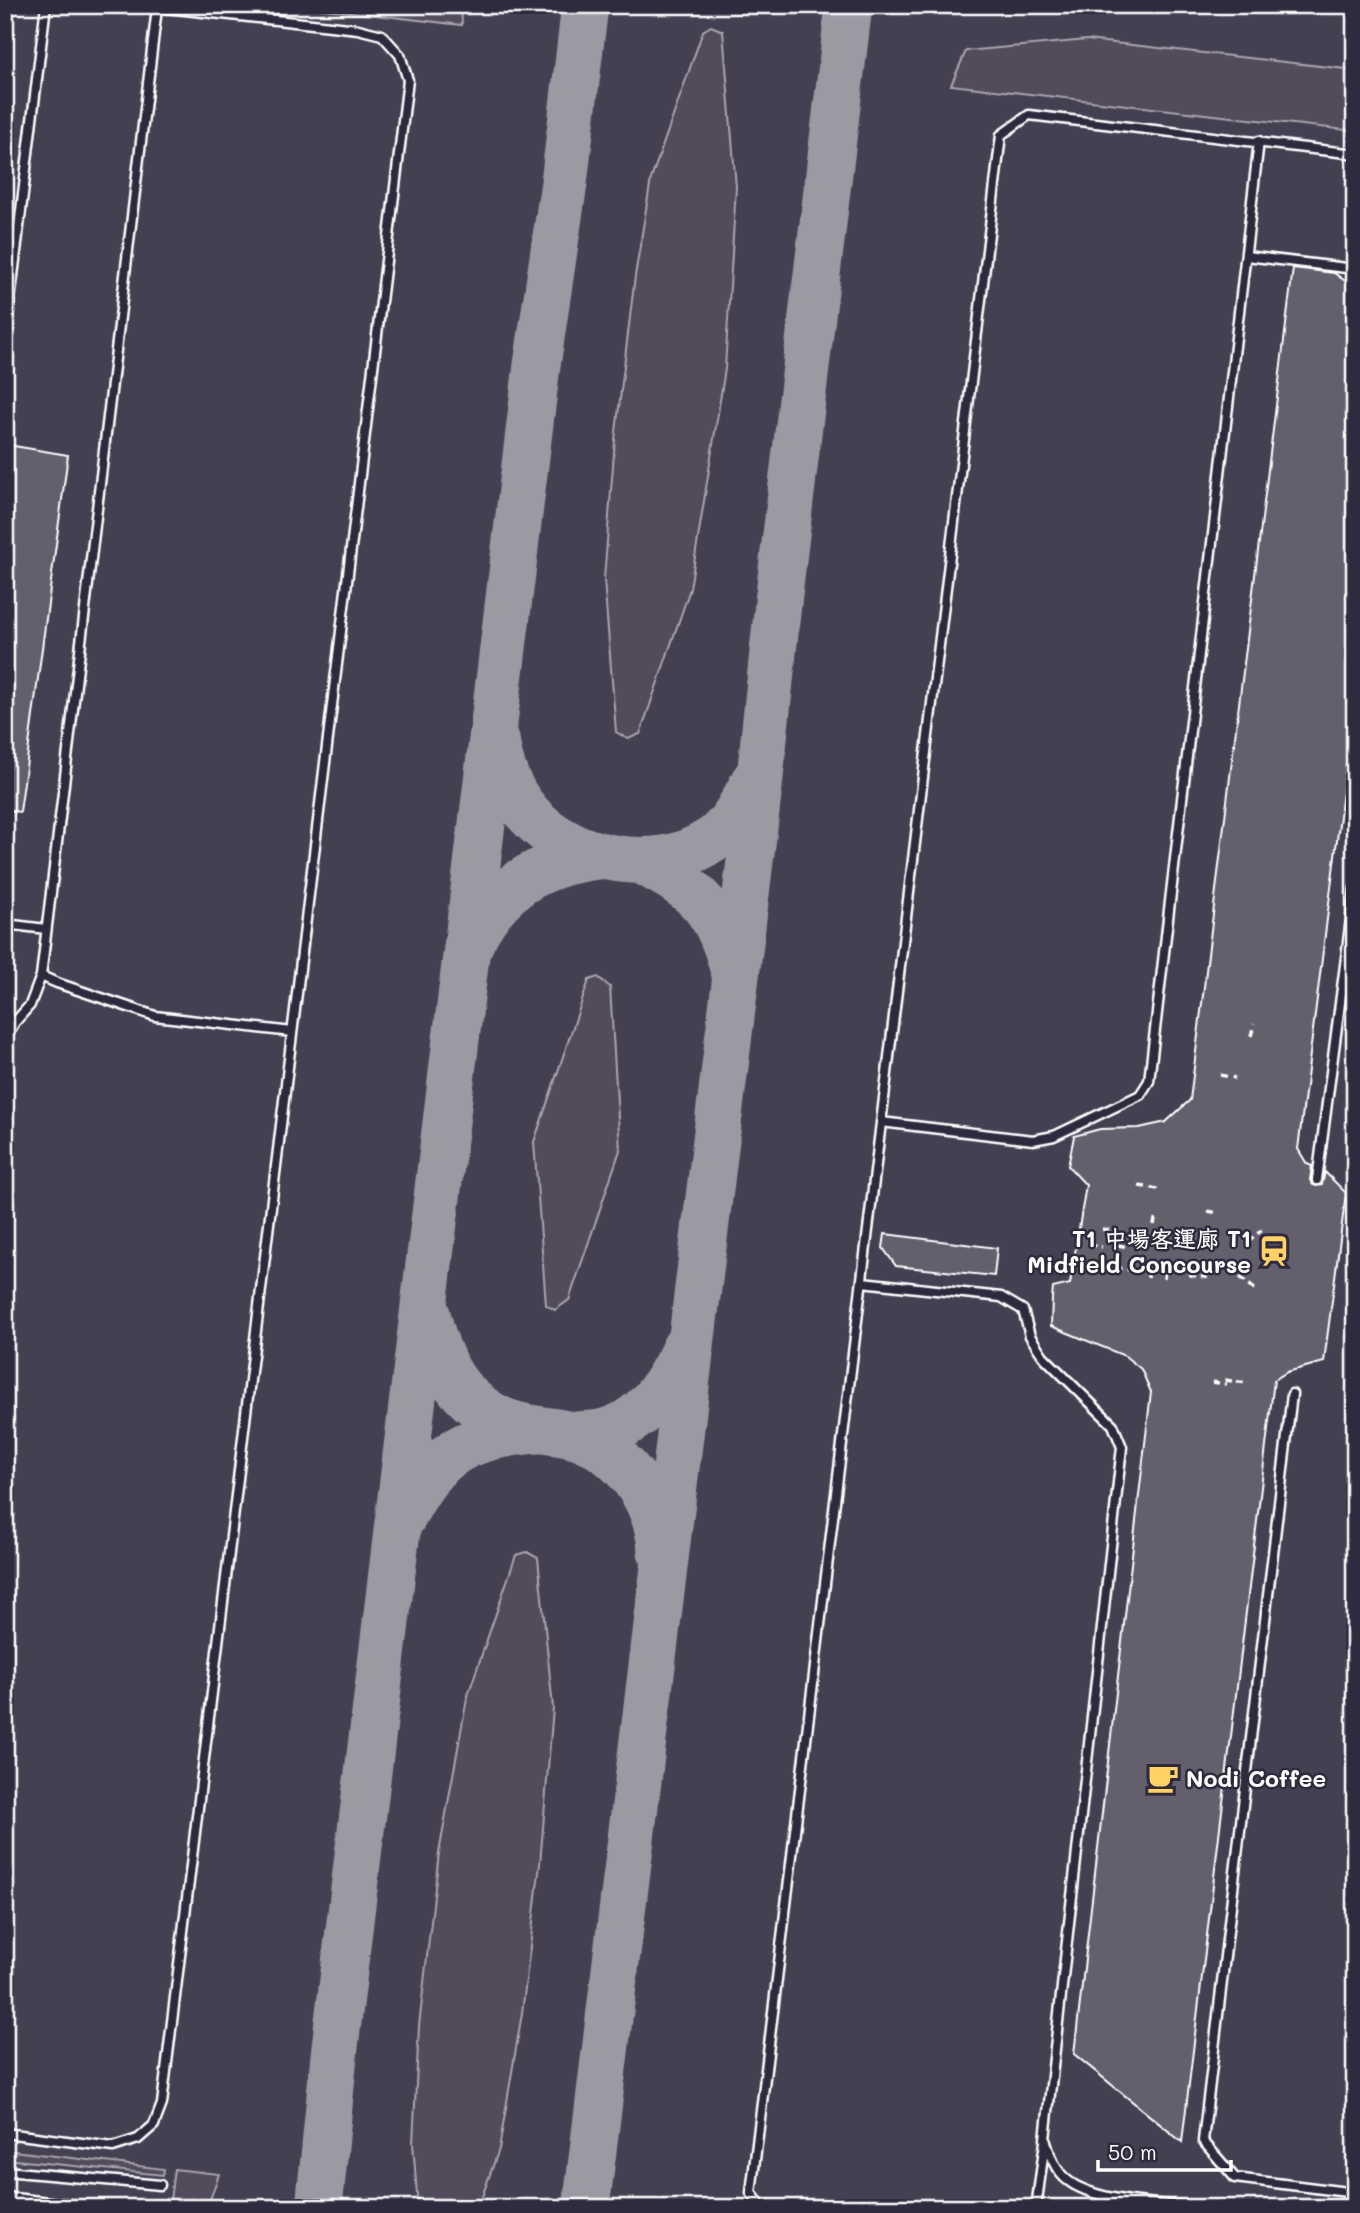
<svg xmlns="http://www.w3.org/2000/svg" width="1360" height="2213" font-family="Mali,'LXGW WenKai TC',sans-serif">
  <rect width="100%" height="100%" fill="#373345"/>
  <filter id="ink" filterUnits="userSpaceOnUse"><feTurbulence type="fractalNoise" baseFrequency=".0143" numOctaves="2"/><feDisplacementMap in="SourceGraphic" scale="14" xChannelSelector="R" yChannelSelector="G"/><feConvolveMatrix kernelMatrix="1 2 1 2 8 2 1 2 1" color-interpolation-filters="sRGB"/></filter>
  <g filter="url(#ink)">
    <path fill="#444051" d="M5,5H1355V2208H5Z"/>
    <path fill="#514c5c" stroke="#a8a6ae" stroke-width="2" d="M290,5H461L462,25Z
      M711,26L723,31L736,187L725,369L690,589L640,734L628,739L616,732L604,579L615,440L635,276L651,179L703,31Z
      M1087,40L1355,70V131L951,85L966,51Z
      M598,977L610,987L620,1150L569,1300L555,1310L546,1305L534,1142L589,980Z
      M527,1552L538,1558L553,1708L540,1864L522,2013L499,2149L478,2208H462V2204L434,2200L433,2208H418L413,2143L419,2026L439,1853L467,1698L516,1555Z
      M5,2150L164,2169L163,2175L5,2159Z
      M174,2169L219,2174L207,2208H169Z"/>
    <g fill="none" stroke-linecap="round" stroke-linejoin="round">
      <path stroke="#9b99a2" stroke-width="47" d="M496,739C505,808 552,850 620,859C654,863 683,859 712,840C733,825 743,802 755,780
        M643,862C699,889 719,912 734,972
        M470,944C496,888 539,863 598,856
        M427,1314C438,1360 454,1397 499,1419C522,1430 548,1429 572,1435C622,1448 658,1500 661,1551
        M572,1435C582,1434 594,1435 604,1432C645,1422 668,1384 685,1348
        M403,1517C435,1452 466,1436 537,1430
        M319,2208L334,2055L537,365L564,183L585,5
        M586,2208L759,787L779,594L849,5"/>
    </g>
    <path fill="#635f6d" stroke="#fff" stroke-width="2" d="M1293,268L1334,273L1355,288V697L1298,1149L1307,1164L1312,1166L1310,1180L1313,1185L1317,1186L1322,1184L1325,1172L1346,1193L1324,1362L1287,1372L1274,1380L1182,2142L1074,2054L1151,1392L1141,1369L1125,1356L1051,1326L1052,1298L1053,1288L1070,1284L1086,1185L1068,1166L1074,1136L1100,1129L1139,1128L1166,1122L1190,1100Z
      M8,445L68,455L20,812L5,810V470Z
      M885,1234L997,1248L994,1276L896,1266L883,1248Z"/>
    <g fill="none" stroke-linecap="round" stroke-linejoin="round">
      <defs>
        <path id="service" d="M1246,256L1355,269
          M5,342L46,5
          M5,924L46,929
          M41,976L57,983L155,1016L292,1032
          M5,1039L15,1022L30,1005L41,976L157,8
          M881,1122L1033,1140L1054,1136L1140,1095L1149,1081L1259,141
          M1317,1180L1355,888
          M862,1282L1001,1297L1023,1310L1030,1336L1043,1356L1113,1425L1122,1447L1045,2139C1049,2151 1052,2163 1061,2174C1084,2203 1165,2204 1201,2208
          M1292,1394L1203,2141L1235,2178L1355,2193
          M5,2133L113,2147L138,2139L154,2125L162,2104L408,80L400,55L382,35L358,29L139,5
          M5,2171L160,2185
          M5,2197L102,2208
          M763,2208L751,2193L1001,135L1029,115L1355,154
          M1036,2208L1045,2142"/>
      </defs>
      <use href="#service" stroke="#fff" stroke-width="13"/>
      <path stroke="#fff" stroke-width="3.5" stroke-dasharray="7 5" stroke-linecap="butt" d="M1251,1036L1254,1024
        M1220,1075L1235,1078
        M1139,1186L1158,1189
        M1208,1211L1218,1213
        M1154,1225L1156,1214
        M1102,1229L1109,1230
        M1248,1241L1262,1230
        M1089,1245L1102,1247
        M1118,1245L1128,1247
        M1115,1267L1136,1271
        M1189,1275L1211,1278
        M1240,1277L1257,1291
        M1148,1278L1149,1266
        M1164,1279L1165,1269
        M1225,1380L1247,1383
        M1212,1382L1226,1384"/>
      <use href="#service" stroke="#2f2a3d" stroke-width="8"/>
    </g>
  </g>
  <defs>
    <symbol id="station-bare" viewBox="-9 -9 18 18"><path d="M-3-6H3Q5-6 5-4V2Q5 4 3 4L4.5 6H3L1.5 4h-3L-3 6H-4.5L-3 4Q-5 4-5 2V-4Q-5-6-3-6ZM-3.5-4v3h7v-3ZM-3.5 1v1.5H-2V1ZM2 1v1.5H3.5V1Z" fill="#ffd166" stroke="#2f2a3d" stroke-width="2.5" paint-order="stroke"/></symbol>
    <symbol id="cafe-bare" viewBox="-9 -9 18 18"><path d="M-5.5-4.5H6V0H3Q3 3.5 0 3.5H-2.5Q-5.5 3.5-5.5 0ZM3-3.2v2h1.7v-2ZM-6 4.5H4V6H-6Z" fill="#ffd166" stroke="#2f2a3d" stroke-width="2.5" paint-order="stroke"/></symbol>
  </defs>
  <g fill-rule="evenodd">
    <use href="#station-bare" x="1252" y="1229" width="44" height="44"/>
    <use href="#cafe-bare" x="1141" y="1756" width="44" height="44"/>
  </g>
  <g text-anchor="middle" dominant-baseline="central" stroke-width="5" stroke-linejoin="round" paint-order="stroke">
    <g font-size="23" font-weight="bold" fill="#fff" stroke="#2f2a3d" text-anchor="end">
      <text x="1251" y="1238">T1 中場客運廊 T1<tspan x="1251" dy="26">Midfield Concourse</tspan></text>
      <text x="1186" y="1778" text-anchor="start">Nodi Coffee</text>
    </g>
  </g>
  <rect width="1360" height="2213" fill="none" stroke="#2f2a3d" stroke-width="28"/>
  <rect x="14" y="14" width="1332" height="2185" fill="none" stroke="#fff" stroke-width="2.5" filter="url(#ink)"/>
  <path d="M1098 2160v10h133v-10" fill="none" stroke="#ffffff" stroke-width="3.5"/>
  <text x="1108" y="2160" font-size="21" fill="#ffffff" stroke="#2f2a3d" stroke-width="5" paint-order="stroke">50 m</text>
</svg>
